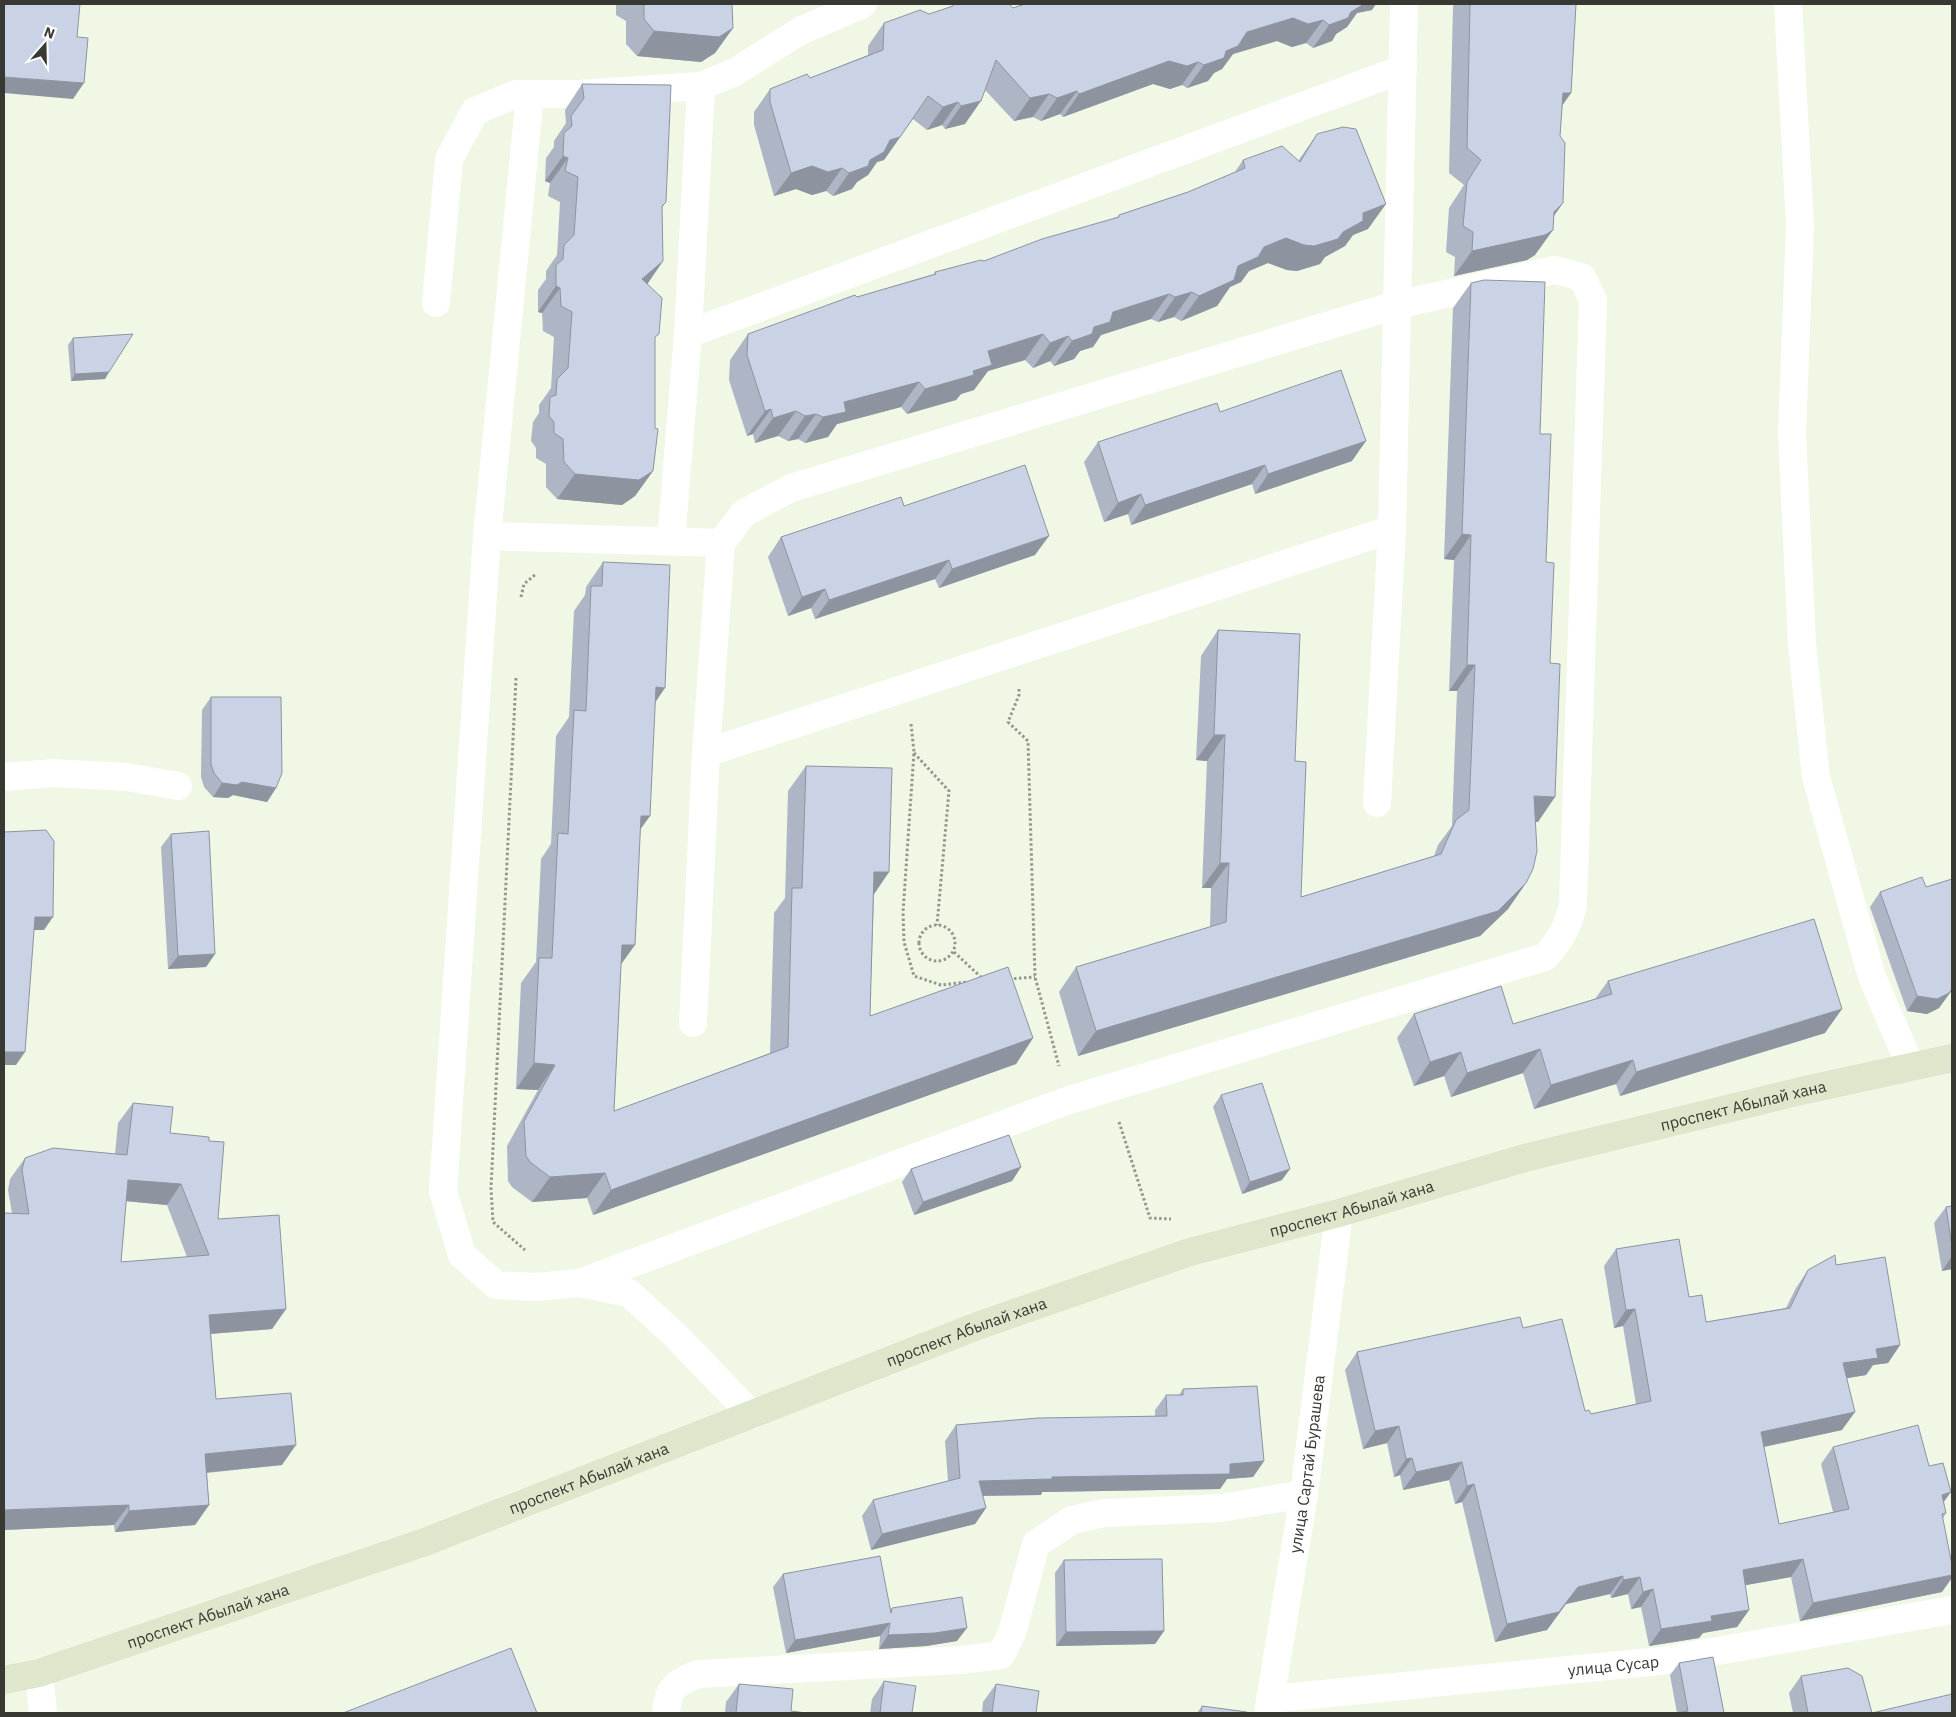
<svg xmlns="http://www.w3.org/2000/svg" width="1956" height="1717" font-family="'IBM Plex Sans',sans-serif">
  <rect width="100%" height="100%" fill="#f0f7e4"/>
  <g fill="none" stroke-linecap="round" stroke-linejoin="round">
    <path stroke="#94988b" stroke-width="3" stroke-dasharray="2.5 2.5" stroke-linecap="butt" d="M521,597L524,584L536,574
      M516,678L491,1188L493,1222L525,1250
      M1019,689V695L1008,722L1028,741L1035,977L1059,1066
      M911,724L914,752L903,912L904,942L914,976L941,985L968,982
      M914,753L949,791L937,925
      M919 943a18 18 0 1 1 36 0a18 18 0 1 1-36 0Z
      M954,952L983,979
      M1009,979L1035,977
      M1119,1122L1150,1218L1171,1219"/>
    <g stroke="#fff" stroke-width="28">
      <path d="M1788,4L1800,226L1792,433L1802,644L1816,777L1872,977L1911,1067"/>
      <path d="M530,94L487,536L443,1191L462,1255L496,1285L535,1287L579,1283L1069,1100L1545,957C1561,939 1567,929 1573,905L1593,300L1582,277L1554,270L1396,305L791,488L744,513L721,543L706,753L693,1023"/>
      <path d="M436,303L449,159L475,111L516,94H576L701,86L735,72L802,30L863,4"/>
      <path d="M688,334L1403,69"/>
      <path d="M487,536L721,543"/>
      <path d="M671,541L688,334L701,86"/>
      <path d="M706,753L1392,529"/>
      <path d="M4,777L53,773L127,777L178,786"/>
      <path d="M1377,803L1392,529L1404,4"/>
      <path d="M579,1283L629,1293L675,1335L752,1415"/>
      <path d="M39,1673L43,1713"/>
      <path id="s1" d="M1270,1699L1660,1661L1952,1610"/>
      <path d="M666,1713C669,1687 674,1684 698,1674L961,1660L1001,1655L1012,1633L1036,1544L1072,1520L1104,1513L1221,1508L1304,1494"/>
      <path id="s2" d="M1268,1713L1304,1494L1339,1213"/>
    </g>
    <path stroke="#dee6cb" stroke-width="28" id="s3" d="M4,1680L39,1673L425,1542L980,1325L1190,1252L1339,1213L1525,1158L1801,1091L1952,1058"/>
  </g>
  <path fill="#aeb5c5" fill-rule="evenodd" d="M615,4H732L733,28L715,53L701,62L637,56L626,44V21L616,15V5Z
    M1455,4H1576L1571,93L1562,106L1560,136L1563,203L1554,216L1535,255L1527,260L1454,276L1455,257L1446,252L1449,208L1464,185L1449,173L1453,6Z
    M1013,8L1372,10L1357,13L1347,27L1336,34L1332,41L1313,48L1306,43L1292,47L1277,41L1233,54L1222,69L1214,73L1208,81L1187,88L1182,85L1170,89L1153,84L1063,117L1060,114L1041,121L1033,117L1014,121L985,90L965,124L945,129L942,125L927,130L913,119L884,160L877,162L868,175L857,182L852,189L833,196L826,191L812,195L796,189L774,196L754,125V112L770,89L810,78L868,55V46L884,23L929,14Z
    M582,84L666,202L662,208L663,261L647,284L655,339L653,471L635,496L622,505L557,499L546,487V464L536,458V448L531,441L533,422L539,413V405L551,388L554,337L543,331L542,313L538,312V290L546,279V271L557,255L560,202L548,196L550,183L545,181L546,158L554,147V141L566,123L565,110Z
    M1317,134L1368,229L1353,235L1345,246L1325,257L1320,264L1297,271L1287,270L1268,263L1249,271L1241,282L1230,287L1217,306L1181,321L1174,317L1158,322L1151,319L1101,335L1093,347L1080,351L1074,359L1054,366L1050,361L1033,368L1025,360L988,371L974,390L961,394L956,400L907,414L901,407L837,424L828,437L805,443L798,439L788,441L778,436L755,443L753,434L747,436L729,380L730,360L748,334L857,297L934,274L935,272L984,261L1117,217L1119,215L1188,192L1235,172L1243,160L1298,161Z
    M1471,283L1540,434L1546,562L1538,822H1535L1526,883L1508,909L1480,936L1078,1056L1059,992L1076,967L1210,927L1211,888H1202L1207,761L1196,760L1201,656L1218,630L1295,761L1301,897L1434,856L1438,845L1452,826L1457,691H1449L1454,560L1444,559L1453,308Z
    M73,338L109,372L105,379L71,381L68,345Z
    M1220,412L1352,461L1255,494L1252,484L1131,525L1128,514L1104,522L1084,462L1098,442Z
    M904,506L1035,555L939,588L935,579L815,619L811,608L788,616L768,557L781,537Z
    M603,562L655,702L640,830L621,965L614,1111L770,1053L774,913L785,898L788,791L806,766L889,872L874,894L870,1016L1033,1038L1016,1064L593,1215L587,1198L532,1202L512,1187L508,1181L507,1146L538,1090L516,1089L521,983L536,962L541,859L551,844L556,736L569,717L574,611L585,595L586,587Z
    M211,697L276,788L267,802L233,795L228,798L213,797L204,787L201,777L202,710Z
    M171,834L215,954L206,967L168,969L161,847Z
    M1952,879V990L1939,1008L1927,1014L1907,1011L1870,907L1880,892L1926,887Z
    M1608,981L1825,1033L1620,1096L1616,1084L1534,1109L1523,1073L1451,1097L1444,1076L1414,1086L1397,1038L1414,1014L1513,1024L1595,999Z
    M1221,1095L1282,1180L1242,1194L1213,1107Z
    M133,1103L170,1133L209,1141L218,1219L286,1309L272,1329L211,1334L216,1399L282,1465L207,1473L209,1505L195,1525L115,1532L114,1525L4,1530V1213H12L8,1190L10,1179L25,1158L115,1154L118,1123ZM126,1201L167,1205L187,1257L121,1262Z
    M1021,1167L1012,1181L914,1215L902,1182L911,1169Z
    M1952,1206V1269L1942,1271L1934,1223L1946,1207Z
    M1616,1249L1689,1297L1706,1322L1786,1308L1796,1288L1808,1270L1836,1265L1900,1345L1888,1363L1873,1365L1866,1375L1847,1378L1842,1430L1764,1447L1779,1524L1833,1512L1821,1464L1833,1447L1929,1466L1943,1502L1946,1513L1943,1518L1942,1592L1800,1621L1791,1577L1745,1585L1749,1610L1737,1627L1703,1633L1699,1638L1649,1646L1641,1607L1631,1609L1628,1594L1611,1598L1610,1594L1566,1604L1547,1630L1495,1642L1462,1502L1455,1504L1449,1480L1403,1490L1400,1475L1394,1477L1387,1443L1363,1449L1345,1370L1357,1352L1523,1328L1585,1411L1591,1414L1636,1404L1623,1326L1614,1328L1604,1266Z
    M1183,1389L1264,1461L1253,1477L1227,1479L1220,1489L1042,1492L1041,1495L983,1496L986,1508L975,1524L871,1550L862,1516L873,1500L948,1481L945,1441L956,1425L1155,1416V1410L1166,1395H1179Z
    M1064,1560L1164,1631L1155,1644L1056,1646L1055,1573Z
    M783,1574L890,1610L892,1608L957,1641L926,1646L879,1649L880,1636L786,1653L773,1587Z
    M1679,1663L1724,1713H1677L1670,1675Z
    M1801,1676L1872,1713H1952H1793L1789,1693Z
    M884,1681L912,1713H870L872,1699Z
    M739,1684L791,1711L806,1713H725L726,1702Z
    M996,1684L1036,1713H982L983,1702Z
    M1202,1706L1247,1713H1197Z"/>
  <path fill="#8d94a0" d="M1361,4H1376L1372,10L1357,13L1347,27L1336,34L1332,41L1313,48L1329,25L1351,12Z
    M1293,18L1323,20L1306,43L1292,47L1277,41L1233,54L1222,69L1214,73L1208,81L1187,88L1204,65L1226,51L1247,32Z
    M733,28L715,53L701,62L637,56L654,31Z
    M1169,61L1198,62L1182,85L1170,89L1153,84L1063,117L1079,94Z
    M4,77L84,83L73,99L4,93Z
    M1077,91L1060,114L1041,121L1057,98Z
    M1563,93H1571L1553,118Z
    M1049,94L1033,117L1014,121L1030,98Z
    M981,101L965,124L945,129L961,106Z
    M958,102L942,125L927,130L943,107Z
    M900,137L884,160L877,162L868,175L857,182L852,189L833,196L849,173L870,160L890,140Z
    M563,156L568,158L550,183L545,181Z
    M812,166L842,168L826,191L812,195L796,189L774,196L791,173Z
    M1563,203L1545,228L1553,230L1535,255L1527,260L1454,276L1472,251L1554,212Z
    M1386,204L1368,229L1353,235L1345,246L1325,257L1320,264L1297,271L1287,270L1268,263L1249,271L1241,282L1230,287L1217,306L1181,321L1199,296L1238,266L1264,247L1286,238L1343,232L1363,213Z
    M663,261L646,286L642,279Z
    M556,286L560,288L542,313L538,312Z
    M1192,292L1174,317L1158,322L1175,297Z
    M1169,294L1151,319L1101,335L1093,347L1080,351L1074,359L1054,366L1072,341L1094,327L1113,312Z
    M1043,334L1025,360L988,371L974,390L961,394L956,400L907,414L925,389L988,351Z
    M1068,336L1050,361L1033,368L1050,343Z
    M109,372L105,379L71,381L75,374Z
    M919,382L901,407L837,424L828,437L805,443L823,417L844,402Z
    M771,409L753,434L747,436L765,411Z
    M796,411L778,436L755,443L773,418Z
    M816,414L798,439L788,441L805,416Z
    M1366,441L1352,461L1255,494L1268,474Z
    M1265,465L1252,484L1131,525L1145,505Z
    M653,471L635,496L622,505L557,499L575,474Z
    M1141,494L1128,514L1104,522L1118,503Z
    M1462,534L1471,535L1454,560L1444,559Z
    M1049,536L1035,555L939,588L952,569Z
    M949,560L935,579L815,619L829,600Z
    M825,589L811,608L788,616L802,597Z
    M1467,665H1475L1457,691H1449Z
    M656,687L665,688L648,713Z
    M1214,735H1225L1207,761L1196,760Z
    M242,782L276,788L267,802L233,795L228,798L213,797L222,783Z
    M1534,796L1555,797L1538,822H1516Z
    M641,816H650L632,841Z
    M1220,863H1229L1211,888H1202Z
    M874,872H889L872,897Z
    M1526,883L1508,909L1480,936L1078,1056L1096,1031Z
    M35,917H53L44,930H26Z
    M622,945H635L617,970Z
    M215,954L206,967L168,969L178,956Z
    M1952,989V990L1939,1008L1927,1014L1907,1011L1917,996Z
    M1842,1009L1825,1033L1620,1096L1636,1072Z
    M1033,1038L1016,1064L593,1215L611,1190Z
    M1540,1049L1523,1073L1451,1097L1467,1073Z
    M4,1052H25L16,1065H4Z
    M1461,1052L1444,1076L1414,1086L1430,1062Z
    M1633,1060L1616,1084L1534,1109L1551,1085Z
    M534,1063L555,1065L538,1090L516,1089Z
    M1021,1167L1012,1181L914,1215L923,1202Z
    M1290,1169L1282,1180L1242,1194L1250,1182Z
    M605,1173L587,1198L532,1202L550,1177Z
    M128,1180L181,1184L167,1205L114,1200Z
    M1952,1256V1269L1942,1271Z
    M286,1309L272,1329L195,1335L209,1315Z
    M1635,1309L1623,1326L1614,1328L1626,1310Z
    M1900,1345L1888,1363L1873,1365L1866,1375L1831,1381L1843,1363L1876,1349Z
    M1855,1412L1842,1430L1749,1450L1761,1432Z
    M1399,1426L1387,1443L1363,1449L1375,1431Z
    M296,1445L282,1465L191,1474L205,1454Z
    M1412,1458L1400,1475L1394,1477L1406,1459Z
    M1264,1461L1253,1477L1227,1479L1220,1489L1042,1492L1041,1495L968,1496L979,1481L1052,1477L1230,1464Z
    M1462,1462L1449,1480L1403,1490L1416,1472Z
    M1474,1484L1462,1502L1455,1504L1467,1486Z
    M1951,1492L1938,1510L1942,1495Z
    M129,1505L114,1525L4,1530V1510Z
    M209,1505L195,1525L115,1532L129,1511Z
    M986,1508L975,1524L871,1550L882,1534Z
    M1803,1559L1791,1577L1730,1588L1743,1570Z
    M1952,1575V1578L1942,1592L1800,1621L1813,1603Z
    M1623,1576L1610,1594L1566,1604L1547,1630L1495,1642L1507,1624L1578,1587Z
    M1640,1577L1628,1594L1611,1598L1623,1580Z
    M1653,1589L1641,1607L1631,1609L1643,1592Z
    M1749,1610L1737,1627L1703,1633L1699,1638L1649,1646L1661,1629L1711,1616Z
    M890,1623L880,1636L786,1653L795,1640Z
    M967,1628L957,1641L926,1646L879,1649L888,1635Z
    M1164,1631L1155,1644L1056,1646L1066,1632Z"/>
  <path fill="#cad3e5" stroke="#8d94a0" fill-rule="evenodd" d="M4,4H80L77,37L88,38L84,83L4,77Z
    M644,4H732L733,28L719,37L654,31L644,19Z
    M955,4H1009L1013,8L1025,4H1364L1351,12L1348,18L1329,25L1323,20L1308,24L1293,18L1247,32L1238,46L1226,51L1224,58L1204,65L1198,62L1187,66L1169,61L1079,94L1077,91L1057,98L1049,94L1030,98L996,60L981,101L961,106L958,102L943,107L928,96L900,137L890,140L884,152L870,160L868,166L849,173L842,168L828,172L812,166L791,173L770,102V89L807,74L810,78L883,50L884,23L920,10L929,14L953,6Z
    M1470,4H1576L1571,93H1563L1560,136L1565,143L1563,203L1554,212L1553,230L1545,235L1472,251L1473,232L1463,226L1467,182L1481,160L1467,148Z
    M582,84L671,85L666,202L662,206L663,261L642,279L662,298L659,334L655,337V428L658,429L653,471L639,480L575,474L564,462L563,439L554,433V422L549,416L550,397L556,395L557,379L568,368L572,312L561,306L560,288L556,286V265L563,259L564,245L574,235L578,177L565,171L568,158L563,156L564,133L572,126L571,116L584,98Z
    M1343,127L1356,129L1386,204L1363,213V221L1343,232L1338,239L1314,246L1304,245L1286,238L1264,247L1258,257L1238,266L1234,280L1199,296L1192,292L1175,297L1169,294L1113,312L1110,322L1094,327L1092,334L1072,341L1068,336L1050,343L1043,334L988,351L992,365L973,371L974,375L925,389L919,382L844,402L846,412L823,417L816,414L805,416L796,411L773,418L771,409L765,411L747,355L748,334L855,295L857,297L936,274L935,272L981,260L984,261L1042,239L1119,217V215L1188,192L1245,168L1243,160L1282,146L1300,162L1317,134Z
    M1484,280L1545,282L1540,434H1551L1546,562L1554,563L1550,663L1560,664L1555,797L1534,796L1537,851L1533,869L1526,883L1498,911L1096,1031L1076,967L1226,922L1229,863H1220L1225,735H1214L1218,630L1300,634L1295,761L1306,762L1301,897L1441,854L1456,820L1469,810L1475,665H1467L1471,535L1462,534L1471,283Z
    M133,334L109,372L75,374L73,338Z
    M1341,370L1366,441L1268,474L1265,465L1145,505L1141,494L1118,503L1098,442L1217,403L1220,412Z
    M1025,465L1049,536L952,569L949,560L829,600L825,589L802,597L781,537L901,497L904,506Z
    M603,562L670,565L665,688L656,687L650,816H641L635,945H622L614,1111L788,1047L792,888H802L806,766L892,768L889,872H874L870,1016L1008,967L1033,1038L611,1190L605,1173L550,1177L530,1162L526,1156L524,1121L555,1065L534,1063L539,958H552L558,833L568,834L574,710L586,711L591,586H602Z
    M211,697H281L282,773L276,788L242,782L237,785L222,783L214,773L211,764Z
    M46,830L54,841L53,917H35L25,1052H4V832Z
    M209,831L215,954L178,956L171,834Z
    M1922,877L1926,887L1952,879V989L1949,993L1937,999L1917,996L1880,892Z
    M1814,919L1842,1009L1636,1072L1633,1060L1551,1085L1540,1049L1467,1073L1461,1052L1430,1062L1414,1014L1501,986L1513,1024L1612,994L1608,981Z
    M1262,1083L1290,1169L1250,1182L1221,1095Z
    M133,1103L173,1107L170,1133L209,1137V1141L224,1142L218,1219L279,1215L286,1309L209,1315L216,1399L291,1393L296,1445L205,1454L209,1505L129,1511V1505L4,1510V1213L29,1214L22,1170L25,1158L53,1148L127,1155ZM128,1180L181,1184L209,1255L121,1262Z
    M1009,1135L1021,1167L923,1202L911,1169Z
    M1952,1206V1247L1946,1207Z
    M1679,1239L1689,1297L1702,1295L1706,1322L1790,1308L1808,1270L1835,1255L1836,1265L1885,1257L1900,1345L1876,1349L1878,1358L1843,1363L1855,1412L1761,1432L1779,1524L1849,1509L1833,1447L1918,1425L1929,1466L1943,1463L1951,1492L1942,1495L1946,1513L1942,1514L1952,1565V1575L1813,1603L1803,1559L1743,1570L1749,1610L1711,1616L1712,1621L1661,1629L1653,1589L1643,1592L1640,1577L1623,1580V1576L1578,1587L1559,1612L1507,1624L1474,1484L1467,1486L1462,1462L1416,1472L1412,1458L1406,1459L1399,1426L1375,1431L1357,1352L1520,1317L1523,1328L1562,1319L1585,1411L1589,1410L1591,1414L1651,1401L1635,1309L1626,1310L1616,1249Z
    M1257,1386L1264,1461L1230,1464V1474L1052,1477V1479L979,1481L986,1508L882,1534L873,1500L960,1478L956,1425L1038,1418L1167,1416L1166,1395H1183V1389Z
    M880,1556L891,1613L892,1608L962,1597L967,1628L935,1633L888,1635L890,1623L795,1640L783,1574Z
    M1162,1559L1164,1631L1066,1632L1064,1560Z
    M511,1648L537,1713H343Z
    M1713,1657L1724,1713H1676L1688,1711L1679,1663Z
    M1848,1668L1862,1676L1872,1713L1952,1694V1713H1808L1801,1676Z
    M884,1681L916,1686L912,1713H880Z
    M739,1684L793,1689L791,1711L806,1713H736Z
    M996,1684L1039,1691L1036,1713H992Z
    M1202,1706L1247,1712V1713H1201Z"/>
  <g text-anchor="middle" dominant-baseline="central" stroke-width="5" stroke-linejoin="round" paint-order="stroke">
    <g font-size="16" fill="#373932" stroke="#fff">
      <text stroke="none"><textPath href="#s3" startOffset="1834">проспект Абылай хана</textPath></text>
      <text stroke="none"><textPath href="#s3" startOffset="1429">проспект Абылай хана</textPath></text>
      <text stroke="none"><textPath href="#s3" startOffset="1024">проспект Абылай хана</textPath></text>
      <text stroke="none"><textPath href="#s2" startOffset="252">улица Сартай Бурашева</textPath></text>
      <text stroke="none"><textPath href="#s3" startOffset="619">проспект Абылай хана</textPath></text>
      <text stroke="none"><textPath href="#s3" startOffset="214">проспект Абылай хана</textPath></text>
      <text stroke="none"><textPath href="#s1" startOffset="345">улица Сусар</textPath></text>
    </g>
  </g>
  <rect width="1956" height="1717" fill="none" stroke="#373932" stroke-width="10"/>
  <g transform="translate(45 45) rotate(20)" stroke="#ffffff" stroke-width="4" paint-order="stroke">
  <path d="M0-4L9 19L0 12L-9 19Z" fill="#373932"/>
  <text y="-8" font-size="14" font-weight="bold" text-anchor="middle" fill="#373932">N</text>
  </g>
</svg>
